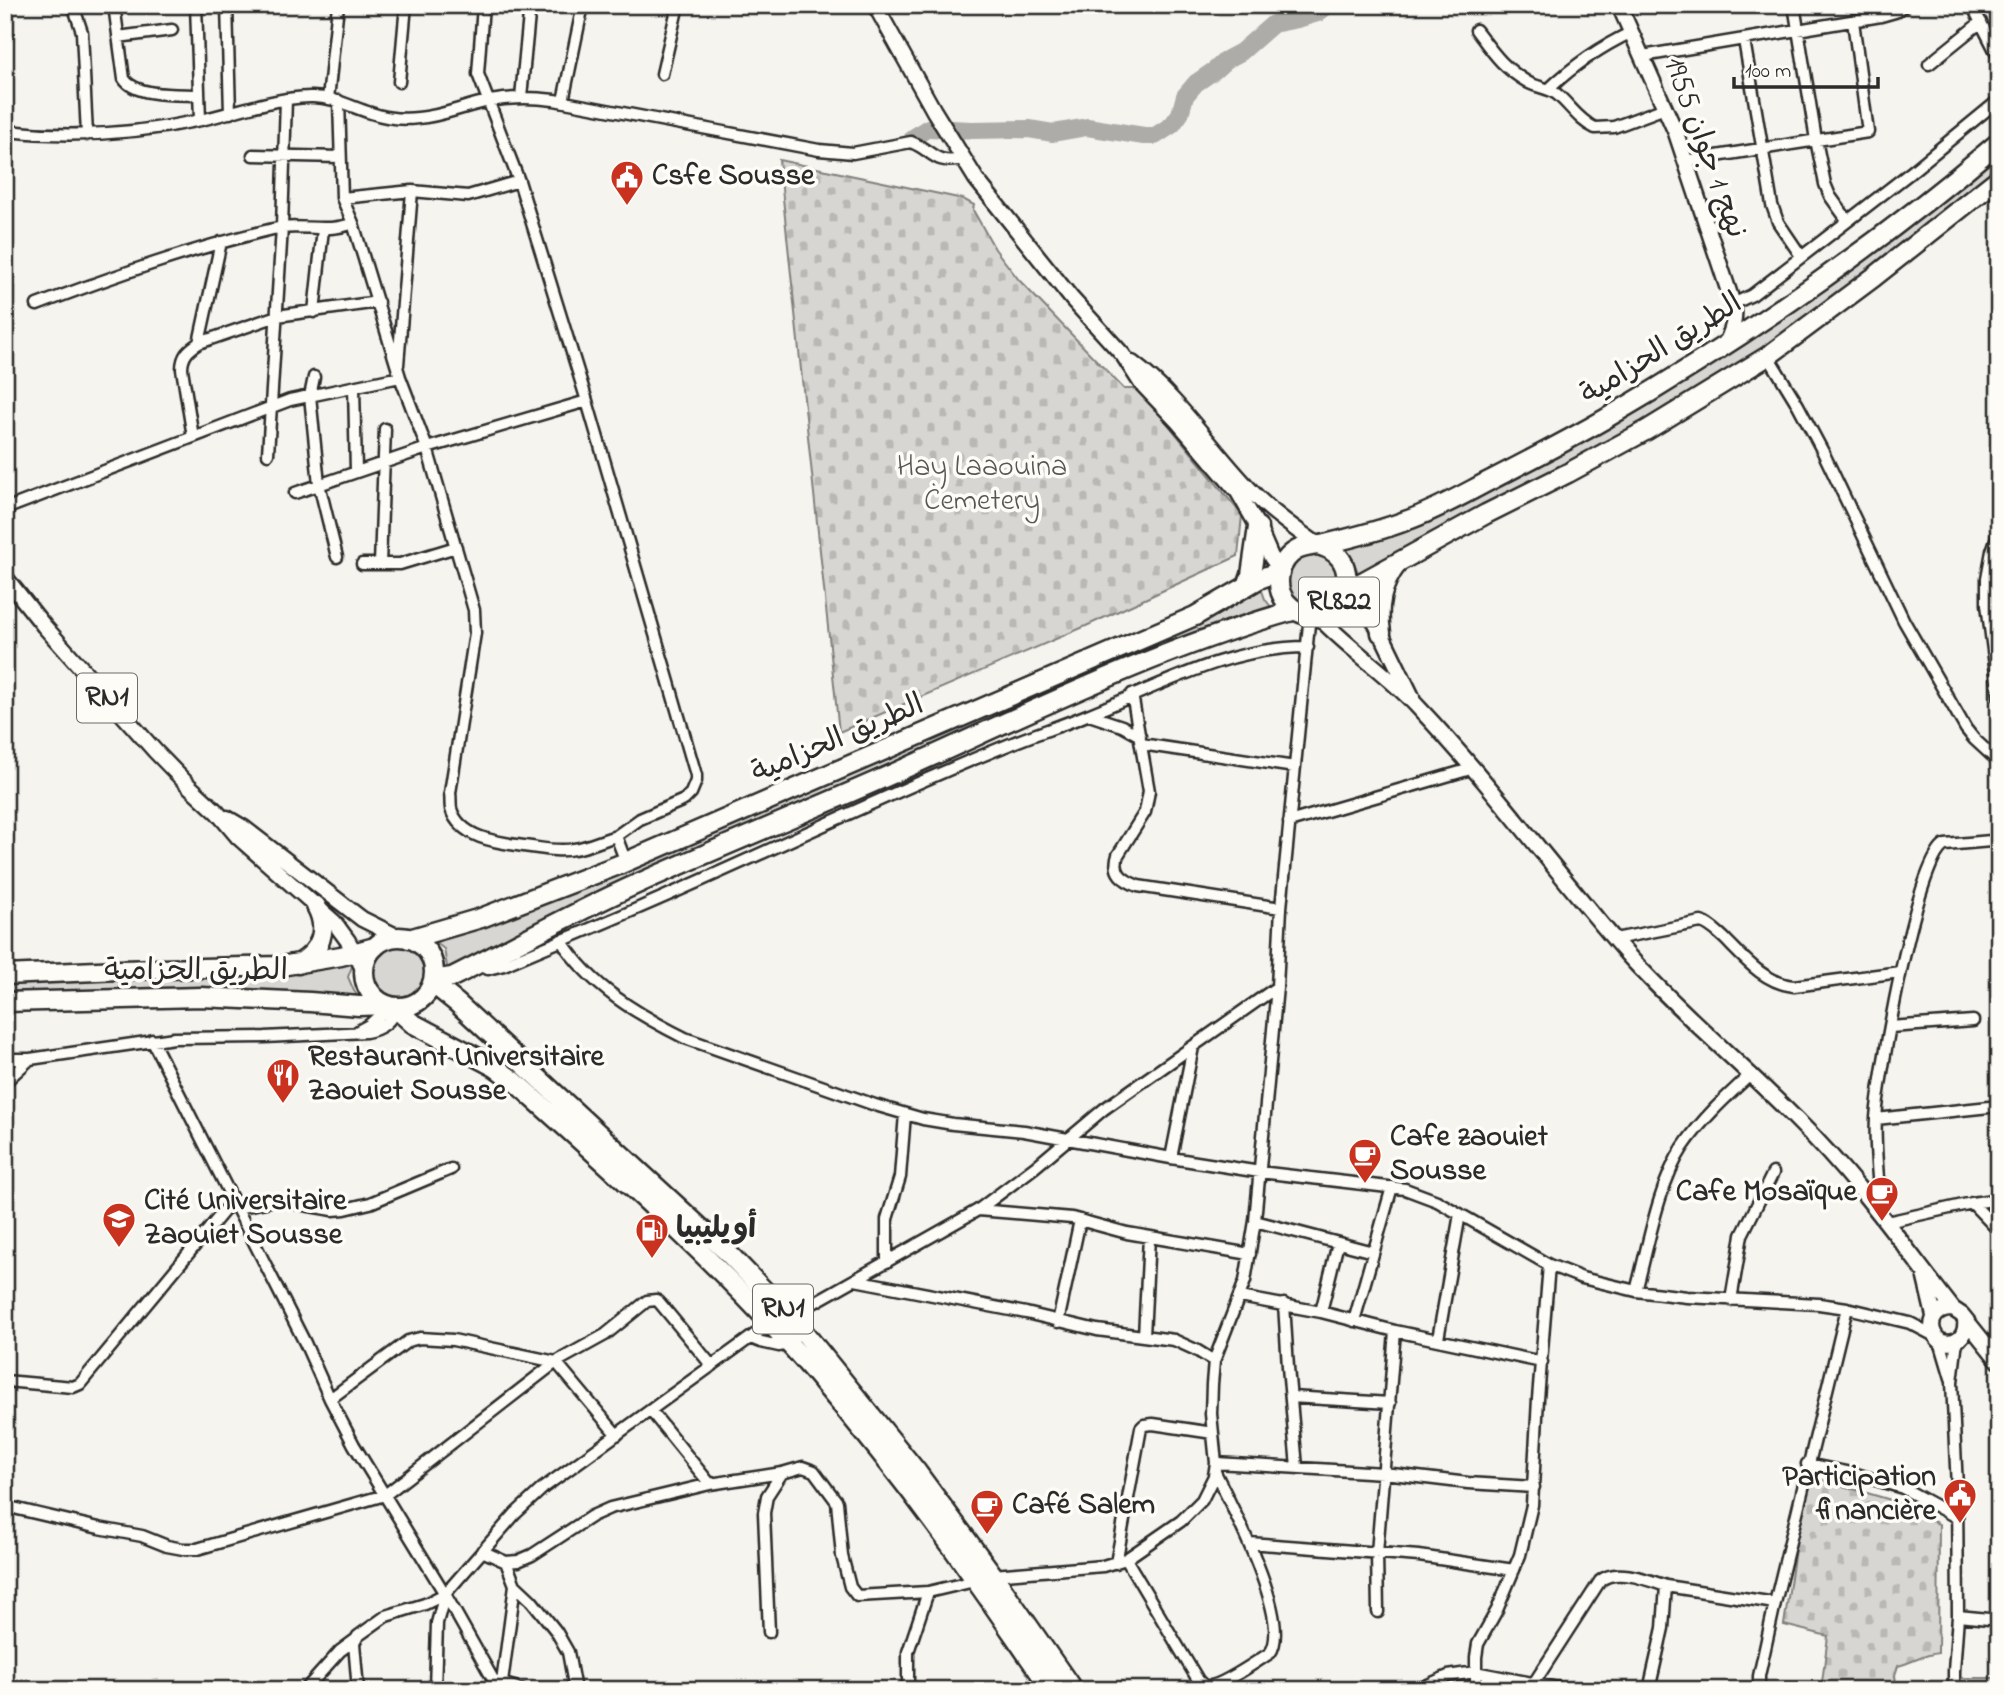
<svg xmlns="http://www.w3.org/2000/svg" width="2004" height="1695" font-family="'Indie Flower','Playpen Sans Arabic',sans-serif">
  <defs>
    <pattern id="cemetery-stones" width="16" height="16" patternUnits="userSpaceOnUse" patternTransform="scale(1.75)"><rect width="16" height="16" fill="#d7d6d2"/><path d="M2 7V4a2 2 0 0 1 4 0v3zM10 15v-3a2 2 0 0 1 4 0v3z" fill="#b9b8b4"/></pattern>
  </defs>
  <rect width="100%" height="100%" fill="#f5f4ef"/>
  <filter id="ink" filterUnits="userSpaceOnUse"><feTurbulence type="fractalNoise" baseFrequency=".0143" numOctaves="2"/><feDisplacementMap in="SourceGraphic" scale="14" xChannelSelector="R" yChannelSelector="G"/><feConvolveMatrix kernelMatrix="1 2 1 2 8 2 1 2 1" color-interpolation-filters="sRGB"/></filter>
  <g filter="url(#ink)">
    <path fill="#d7d6d2" stroke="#81807e" stroke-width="2" d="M1999,150V173L1811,318L1681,405L1361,580L1352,558L1343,547L1556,455Z
      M1315,551L1333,561L1339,581L1329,600L1320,605L1309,606L1299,603L1291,596L1286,587L1287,566L1295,557Z
      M1260,585L1265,599L1274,611L1257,612L1210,627L847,785L448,972L444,949L431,939Z
      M372 973a26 26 0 1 1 52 0a26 26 0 1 1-52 0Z
      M354,961L348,977L354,991L364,1004L111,993L5,991V985L25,982L303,971Z"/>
    <path fill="url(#cemetery-stones)" stroke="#81807e" stroke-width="2" d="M779,160L963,199L974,205L973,210L995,249L1019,280L1124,389H1136L1159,413L1242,515L1238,556L1086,626L839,732Z
      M1812,1477L1891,1500L1939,1524L1938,1653C1923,1655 1913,1662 1898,1666L1895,1675L1897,1690H1821L1828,1636L1784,1625L1804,1488Z
      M1956,1678H1999V1686L1956,1688Z"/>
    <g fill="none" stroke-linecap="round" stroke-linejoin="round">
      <path stroke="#adaca9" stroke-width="18" d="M913,138L928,128L972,130L1029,129L1053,133L1087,127L1144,136H1155L1172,125L1180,114L1185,96L1196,83L1215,70L1226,60L1241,52L1273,24L1298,19L1318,13L1328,5"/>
      <defs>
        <path id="street" d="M73,5L82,32L87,135
          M114,5L124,79C136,97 179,94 199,95
          M196,5L200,120
          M227,5L230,113
          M483,5L478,74L519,181L587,401L696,775V781L691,793L684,800L640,819L616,836L626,862
          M1794,5L1816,140L1825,184L1830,196L1848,221
          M1975,5L1976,13L1999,58
          M1476,30C1494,54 1503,68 1529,83C1539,88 1551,88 1559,96C1571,107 1580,121 1595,128L1614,127L1665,108
          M118,37L172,30
          M1744,40L1772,205L1778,222L1801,256
          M1643,56L1881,16L1895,12L1905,5
          M1929,64L1981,22
          M662,74L678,5
          M399,82L406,5
          M1549,89C1572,67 1602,46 1632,32
          M521,97L530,5
          M328,99L338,5
          M339,101L342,198L353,223L400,377L427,448L474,610L475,633L450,793C451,798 450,804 451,809C461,841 504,843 531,847C545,849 560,852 574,849C588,847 602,840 616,836
          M563,101L583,5
          M5,131C70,138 137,134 201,120C236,112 273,98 310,97C332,96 351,107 371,113C386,118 403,120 418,118C444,116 466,105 490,101C512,97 532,97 554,100L819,150L853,153L911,142C934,151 933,165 963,159
          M253,155L340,157
          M1685,161L1868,132L1853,21
          M342,198L412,191L468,196L519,181
          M1733,304L1752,295L1910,173L1999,100
          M37,305C114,276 193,248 273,229C300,223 327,234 353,223
          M314,312L323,229
          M199,343L221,242
          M1768,356L1798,405L1823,452L1904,621L1966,729L1974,739L1999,762
          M398,365L412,191
          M314,377L310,396L319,484L337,557
          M354,387L356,471
          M193,437L182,369C182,356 188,350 199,343L277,316L378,302
          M268,454L282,227L286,99
          M295,493L427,448L587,401
          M5,509L290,400L400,377
          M1999,531L1992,551L1987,578V604L1999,697
          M362,564H400L456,547
          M380,564L385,429
          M1132,694L1149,791L1145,812L1118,855C1112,873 1123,880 1138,886L1281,908
          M1089,715L1122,726L1140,736
          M1141,744L1295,767
          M1289,822L1474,768
          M1615,939L1701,922C1710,924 1717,932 1724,938C1744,958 1764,983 1794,986L1900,972
          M561,940C591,987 637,1014 685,1038L875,1105L923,1119L953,1124L1024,1131L1171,1158L1260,1172L1405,1189L1437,1201L1549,1265L1582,1278L1636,1291L1687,1297L1819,1304L1847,1308L1910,1323L1935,1336
          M478,964L488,969L504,965C550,945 596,927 641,907C764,854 884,795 1008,745C1034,734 1061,726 1087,715C1160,686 1227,647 1308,647
          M1890,1027L1973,1021
          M358,1031L369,1025L390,1006
          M152,1040L305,1343L330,1399L354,1445L445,1594L499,1690
          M5,1059H30L174,1038L265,1037L366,1032C382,1029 391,1022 397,1007
          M5,1082L30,1059
          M1876,1119L1999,1106
          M1171,1158L1193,1047
          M1972,1203L1999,1231
          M237,1208L275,1200L333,1210L345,1209L370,1203L451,1169
          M978,1210L1072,1218L1127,1233L1250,1254
          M1881,1214C1879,1184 1874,1146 1876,1118C1879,1078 1916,859 1945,845L1991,841L1999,836
          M1255,1221L1373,1252
          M1887,1222L1972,1203L1999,1199
          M887,1262V1219L900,1177L905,1114
          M855,1280L1026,1313L1097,1330L1174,1340L1196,1350L1214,1361
          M1636,1291C1648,1247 1658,1185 1683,1147C1702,1119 1726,1097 1750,1075
          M1240,1297L1321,1312L1395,1331L1542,1362
          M1731,1300L1742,1235L1773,1173
          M1284,1304L1288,1367L1297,1467
          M783,1312L808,1306L978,1210L1035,1167L1104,1109L1277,987
          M1321,1312L1338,1243
          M1354,1321L1392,1187
          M1058,1322L1080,1220
          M1144,1336L1149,1237
          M751,1338L761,1342L779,1346L788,1344L802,1330L808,1306
          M1438,1339L1460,1214
          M1940,1341L1951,1378
          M5,1381L73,1387L80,1384L233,1200
          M1291,1397L1390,1403
          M330,1399L408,1341L420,1338L453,1340L556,1362L617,1435
          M651,1411L710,1484
          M1216,1463L1384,1473L1468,1483L1534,1487
          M1807,1464L1856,1474L1903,1488L1956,1517
          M5,1506L99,1528L142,1536L167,1546L183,1549H197L385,1495L556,1362L605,1335L647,1301L656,1300L659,1302L712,1366
          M1249,1543L1419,1556L1514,1570
          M482,1551L506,1562L518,1561L532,1555L592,1516L610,1508L710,1484L782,1473
          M1126,1559L1198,1680C1201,1683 1203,1686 1207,1686C1219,1688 1259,1660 1270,1653C1293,1622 1231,1505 1215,1472
          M506,1562L515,1585L532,1601L556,1631L568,1652L575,1690
          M1116,1563L1141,1428L1144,1425L1153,1424L1213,1433
          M993,1575L1103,1566L1126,1559L1181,1521L1202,1500L1214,1476L1216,1463L1211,1414L1212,1384L1214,1361L1245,1281L1255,1221L1277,987L1281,908L1310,614
          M1666,1586L1775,1603
          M1378,1612L1377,1553L1395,1331
          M1958,1616L1999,1620
          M769,1632L764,1513L767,1496L782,1473L803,1467L814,1471L837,1502L842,1556L850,1587L857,1596L928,1592L979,1580
          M502,1683L523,1690
          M1534,1683L1600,1581C1616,1567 1648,1580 1666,1586L1663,1628L1649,1690
          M305,1690L340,1651L355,1640
          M358,1690L354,1643L358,1636L386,1616L425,1604L445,1594L515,1514L543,1488L772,1322
          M435,1690L437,1623L445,1594
          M501,1690L515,1585
          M908,1690V1652L928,1592
          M1416,1690L1448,1676L1475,1672L1569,1690
          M1476,1690V1657L1478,1644L1497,1610L1520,1555L1532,1505L1538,1399L1549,1265
          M1759,1690V1676L1775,1603L1847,1308
          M1954,1690V1671L1958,1616L1957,1488L1952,1382L1957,1340"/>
        <path id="secondary" d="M875,5L934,111L976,179L1072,299L1123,355L1141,383L1178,422L1238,492L1258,527L1271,557L1280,569
          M1619,5L1676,133L1733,304C1737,319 1731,333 1725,346
          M1132,363C1182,400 1214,455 1258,498C1276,516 1297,530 1318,545
          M1350,578L1381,633L1412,697
          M1316,614C1347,648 1387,673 1418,707C1492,785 1556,873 1627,954C1680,1013 1742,1064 1798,1121C1856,1178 1903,1245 1953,1309
          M1925,1278L1934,1316
          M1965,1320C1967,1336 1956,1347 1940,1341C1925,1327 1933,1308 1953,1309L1962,1315L1999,1361"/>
        <path id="primary" d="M5,577L44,626L155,751L189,786L217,812L238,837L334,922L348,941L364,970
          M227,818L244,828L362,919L398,937"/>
        <path id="highway" d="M1318,545C1380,562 1326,647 1286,602C1273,585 1279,560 1297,550C1303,547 1311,546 1318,545Z
          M1321,545C1351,538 1380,531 1408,520C1436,510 1462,495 1489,481C1528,461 1567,441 1605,419C1744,338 1877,246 1999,142
          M1247,586L1251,575L1258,527
          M1344,592L1486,514L1568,473L1647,430L1768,356L1874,277L1999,178
          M1381,633C1377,607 1381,585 1397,564
          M364 972a35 35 0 1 1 70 0a35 35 0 1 1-70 0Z
          M409,939L481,918L621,864L1195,616L1259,579L1280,571
          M298,964C321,952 329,929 316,906
          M5,975L120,970L281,966L341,956L375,947
          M433,980L452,977C514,946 574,912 637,884C724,845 812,810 899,771C1029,713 1159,648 1296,610
          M432,983L457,1003L729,1254L802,1330L917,1472L993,1575L1073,1690
          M5,1002L201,997L310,1002L359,1006L387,1005
          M400,1007L403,1015L412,1023L495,1067L514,1081C618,1174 723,1266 814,1372C871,1439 926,1509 976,1581C1002,1617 1026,1654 1052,1690"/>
      </defs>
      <use href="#street" stroke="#2b2b2b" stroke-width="15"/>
      <use href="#secondary" stroke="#2b2b2b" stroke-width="19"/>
      <use href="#primary" stroke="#2b2b2b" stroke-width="19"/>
      <use href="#highway" stroke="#2b2b2b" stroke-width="23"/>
      <use href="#street" stroke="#fdfcf7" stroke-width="10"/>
      <use href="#secondary" stroke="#fdfcf7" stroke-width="14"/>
      <use href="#primary" stroke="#fdfcf7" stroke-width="14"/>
      <use href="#highway" stroke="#fdfcf7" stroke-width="18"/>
    </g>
  </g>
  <defs>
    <symbol id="civic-pin" viewBox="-11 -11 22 30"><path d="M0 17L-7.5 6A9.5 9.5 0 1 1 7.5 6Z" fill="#c8321e" stroke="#fdfcf7"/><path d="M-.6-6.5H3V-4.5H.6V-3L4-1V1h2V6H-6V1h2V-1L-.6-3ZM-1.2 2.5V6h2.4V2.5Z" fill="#fff"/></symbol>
    <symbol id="restaurant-pin" viewBox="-11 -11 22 30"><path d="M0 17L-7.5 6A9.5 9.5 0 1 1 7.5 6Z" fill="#c8321e" stroke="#fdfcf7"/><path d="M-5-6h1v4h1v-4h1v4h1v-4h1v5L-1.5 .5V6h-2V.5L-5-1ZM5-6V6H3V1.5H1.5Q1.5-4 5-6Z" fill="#fff"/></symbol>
    <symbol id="cafe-pin" viewBox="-11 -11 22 30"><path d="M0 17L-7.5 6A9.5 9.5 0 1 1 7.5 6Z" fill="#c8321e" stroke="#fdfcf7"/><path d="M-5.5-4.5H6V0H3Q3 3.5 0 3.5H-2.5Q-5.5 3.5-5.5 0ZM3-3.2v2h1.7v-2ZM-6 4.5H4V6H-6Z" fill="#fff"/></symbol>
    <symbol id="university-pin" viewBox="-11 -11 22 30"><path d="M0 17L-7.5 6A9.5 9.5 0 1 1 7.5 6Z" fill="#c8321e" stroke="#fdfcf7"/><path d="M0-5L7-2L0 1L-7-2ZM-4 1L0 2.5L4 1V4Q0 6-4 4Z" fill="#fff"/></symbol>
    <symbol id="fuel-pin" viewBox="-11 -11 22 30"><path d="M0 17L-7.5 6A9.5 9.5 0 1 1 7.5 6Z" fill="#c8321e" stroke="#fdfcf7"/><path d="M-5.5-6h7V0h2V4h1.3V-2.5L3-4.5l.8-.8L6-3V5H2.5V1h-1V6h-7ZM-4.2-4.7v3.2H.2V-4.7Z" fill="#fff"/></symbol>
  </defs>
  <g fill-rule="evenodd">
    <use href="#civic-pin" x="608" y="158" width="38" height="52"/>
    <use href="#restaurant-pin" x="264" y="1056" width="38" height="52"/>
    <use href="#cafe-pin" x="1346" y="1136" width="38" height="52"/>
    <use href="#cafe-pin" x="1863" y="1174" width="38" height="52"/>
    <use href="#university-pin" x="100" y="1200" width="38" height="52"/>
    <use href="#fuel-pin" x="633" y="1211" width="38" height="52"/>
    <use href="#civic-pin" x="1941" y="1476" width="38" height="52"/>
    <use href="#cafe-pin" x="968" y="1487" width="38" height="52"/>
  </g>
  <g text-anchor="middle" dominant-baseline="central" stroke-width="7" stroke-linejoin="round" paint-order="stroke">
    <g fill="#fdfcf7" stroke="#6a6a68" stroke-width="2">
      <rect x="1299" y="577.5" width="80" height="49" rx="5"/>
      <rect x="77" y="673.5" width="60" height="49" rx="5"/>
      <rect x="753" y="1284.5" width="60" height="49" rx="5"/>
    </g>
    <g font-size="28" font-weight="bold" fill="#2b2b2b">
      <text x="1339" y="602">RL822</text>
      <text x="107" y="698">RN1</text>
      <text x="783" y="1309">RN1</text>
    </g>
    <g font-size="30" fill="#2b2b2b" stroke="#fdfcf7">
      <text transform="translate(1704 148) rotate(70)">نهج 1 جوان 1955</text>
      <text transform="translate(1662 350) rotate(-32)">الطريق الحزامية</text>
      <text transform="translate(838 740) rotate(-23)">الطريق الحزامية</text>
      <text x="196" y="972">الطريق الحزامية</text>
    </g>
    <g font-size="30" font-weight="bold" fill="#2b2b2b" stroke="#fdfcf7" text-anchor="start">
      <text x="652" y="177">Csfe Sousse</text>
      <text x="308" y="1058">Restaurant Universitaire<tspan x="308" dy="34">Zaouiet Sousse</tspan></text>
      <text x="1390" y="1138">Cafe zaouiet<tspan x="1390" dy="34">Sousse</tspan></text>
      <text x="1857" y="1193" text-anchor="end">Cafe Mosaïque</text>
      <text x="144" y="1202">Cité Universitaire<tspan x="144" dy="34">Zaouiet Sousse</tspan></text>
      <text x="676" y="1230">أويليبيا</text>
      <text x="1936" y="1478" text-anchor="end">Participation<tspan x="1936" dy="34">financière</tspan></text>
      <text x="1012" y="1506">Café Salem</text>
    </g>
    <g font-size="30" fill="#565655" stroke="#fdfcf7">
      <text x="982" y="468">Hay Laaouina<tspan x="982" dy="34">Cemetery</tspan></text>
    </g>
  </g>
  <rect width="2004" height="1695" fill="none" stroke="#fdfcf7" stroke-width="28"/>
  <rect x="14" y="14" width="1976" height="1667" fill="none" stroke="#2b2b2b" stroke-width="2.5" filter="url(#ink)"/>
  <path d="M1734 77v10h144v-10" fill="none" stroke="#2b2b2b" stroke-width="3.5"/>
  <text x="1745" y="77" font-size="21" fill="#2b2b2b" stroke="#fdfcf7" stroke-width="5" paint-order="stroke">100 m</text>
</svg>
